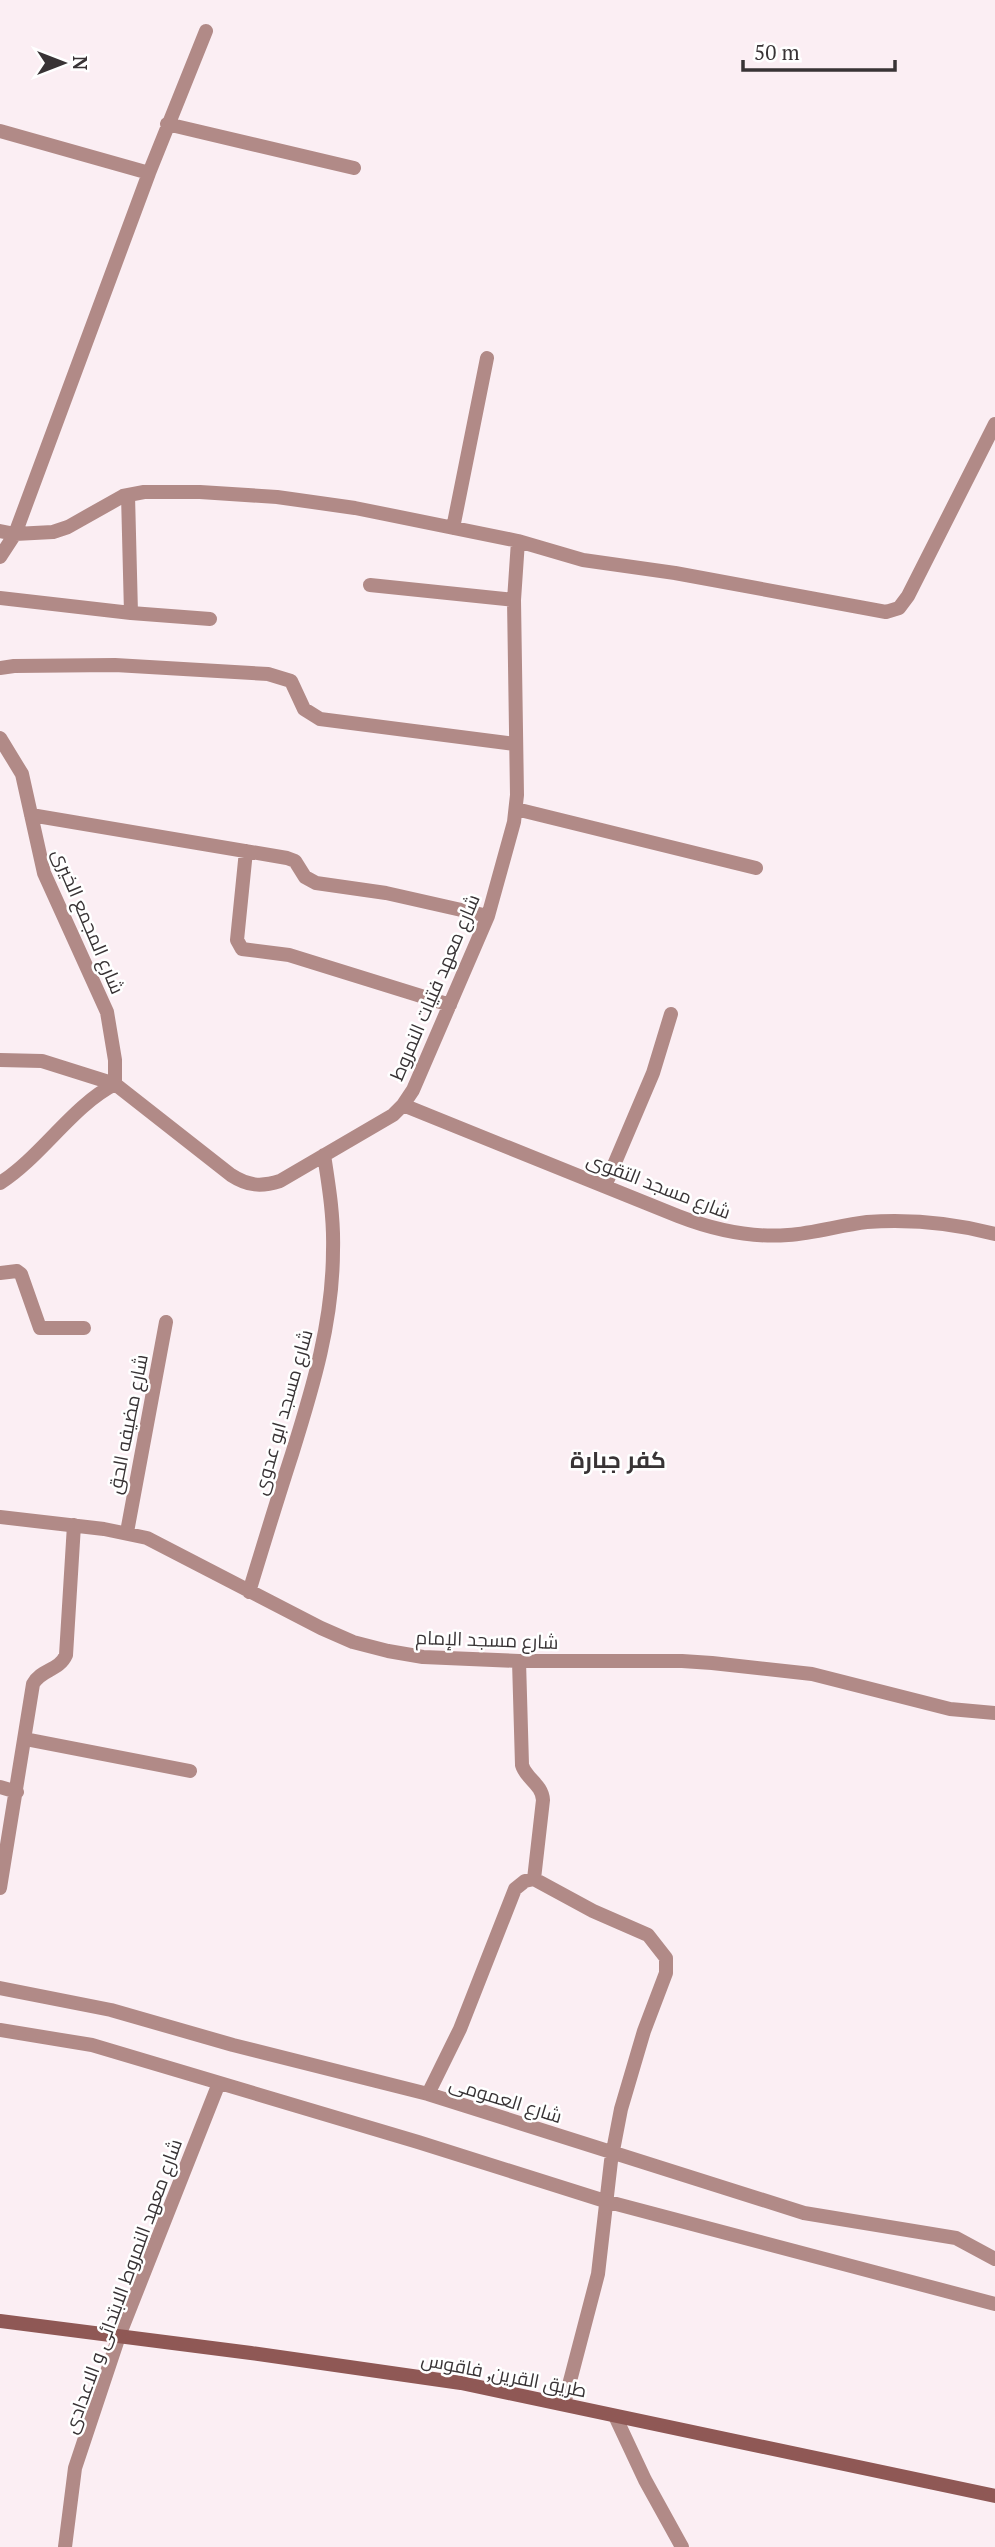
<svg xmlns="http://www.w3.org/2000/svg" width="995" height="2547" font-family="'PT Serif',Cairo,serif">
  <rect width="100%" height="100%" fill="#fbeef3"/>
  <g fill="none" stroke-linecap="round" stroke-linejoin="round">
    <path stroke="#b18a87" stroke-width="14" d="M167,124L354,168
      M0,131L149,173
      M128,495L131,613
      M453,528L487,358
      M0,531L15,534L53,532L68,527L123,496L144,492H200L277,497L355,508L518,541L583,560L675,573L886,612L899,608L908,596L995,424
      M0,557L15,534L149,173L206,31
      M370,585L514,600
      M0,598L131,613L210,619
      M0,668L14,666L115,665L268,674L291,681L304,709L320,719L515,744
      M0,738L22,774L44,873L107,1012L115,1060V1084
      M516,809L756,868
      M31,815L287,858L295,861L305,877L316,883L386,893L488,916
      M246,851L237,940L242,949L289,955L450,1005
      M0,1060L42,1061L115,1084L231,1175C248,1186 261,1187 280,1181L393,1115L403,1105L413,1090L488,916L514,822L517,795L514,600L518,541
      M403,1105L678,1216C714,1230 749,1238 788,1235C815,1233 841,1225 867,1222C911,1219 953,1223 995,1234
      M0,1183C42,1156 72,1106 115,1084
      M605,1186L653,1073L671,1014
      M0,1273L17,1271L21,1274L40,1328H84
      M0,1517L104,1529L147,1538L321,1628L353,1642L388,1651L423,1657L519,1661H682L712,1663L812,1674L950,1709L995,1713
      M127,1532L166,1322
      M249,1592C263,1546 277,1500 292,1454C313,1387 333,1321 333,1250C334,1218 329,1187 324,1155
      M519,1661L522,1765C526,1779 542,1784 543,1800L534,1879L593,1911L648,1935L666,1958V1973L644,2031L621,2109L611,2161L598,2274L564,2404
      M25,1739L190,1771
      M0,1787L17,1792
      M0,1888L33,1684C41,1669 59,1671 66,1655L74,1525
      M0,1988L111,2010L233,2045L428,2094L804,2213L956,2238L995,2259
      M0,2030L92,2045L418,2142L605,2201L995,2304
      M428,2094L460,2029L515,1889L525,1881L534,1879
      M615,2416L645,2480L682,2547
      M65,2547L75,2468L119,2336L219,2083"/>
    <path stroke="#8f5855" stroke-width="14" d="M0,2321L251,2353L461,2383L995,2496"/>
  </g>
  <g text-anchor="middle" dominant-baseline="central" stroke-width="5" stroke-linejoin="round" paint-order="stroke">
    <g font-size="19" fill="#383335" stroke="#fff">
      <text transform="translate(89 921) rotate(67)">شارع المجمع الخيرى</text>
      <text transform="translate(434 987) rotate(-67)">شارع معهد فتيات النمروط</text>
      <text transform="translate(659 1185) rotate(21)">شارع مسجد التقوى</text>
      <text transform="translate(282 1412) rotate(-74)">شارع مسجد ابو عدوى</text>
      <text transform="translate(127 1424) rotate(-79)">شارع مضيفه الحق</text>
      <text transform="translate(487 1639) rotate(2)">شارع مسجد الإمام</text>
      <text transform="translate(506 2099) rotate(17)">شارع العمومى</text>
      <text transform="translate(122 2286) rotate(-70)">شارع معهد النمروط الابتدائى و الاعدادى</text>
      <text transform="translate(504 2374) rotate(11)">طريق القرين, فاقوس</text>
    </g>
    <g font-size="23" font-weight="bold" fill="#383335" stroke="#fff">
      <text x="618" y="1459">كفر جبارة</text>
    </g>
  </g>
  <g transform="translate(63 63) rotate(90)" stroke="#ffffff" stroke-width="5" paint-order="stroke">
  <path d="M0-5L12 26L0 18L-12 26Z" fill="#383335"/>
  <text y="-10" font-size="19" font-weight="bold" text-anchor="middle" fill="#383335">N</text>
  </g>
  <path d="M743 60v10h152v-10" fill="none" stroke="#383335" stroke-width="3.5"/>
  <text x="754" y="60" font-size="21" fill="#383335" stroke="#ffffff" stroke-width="5" paint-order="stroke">50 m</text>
</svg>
